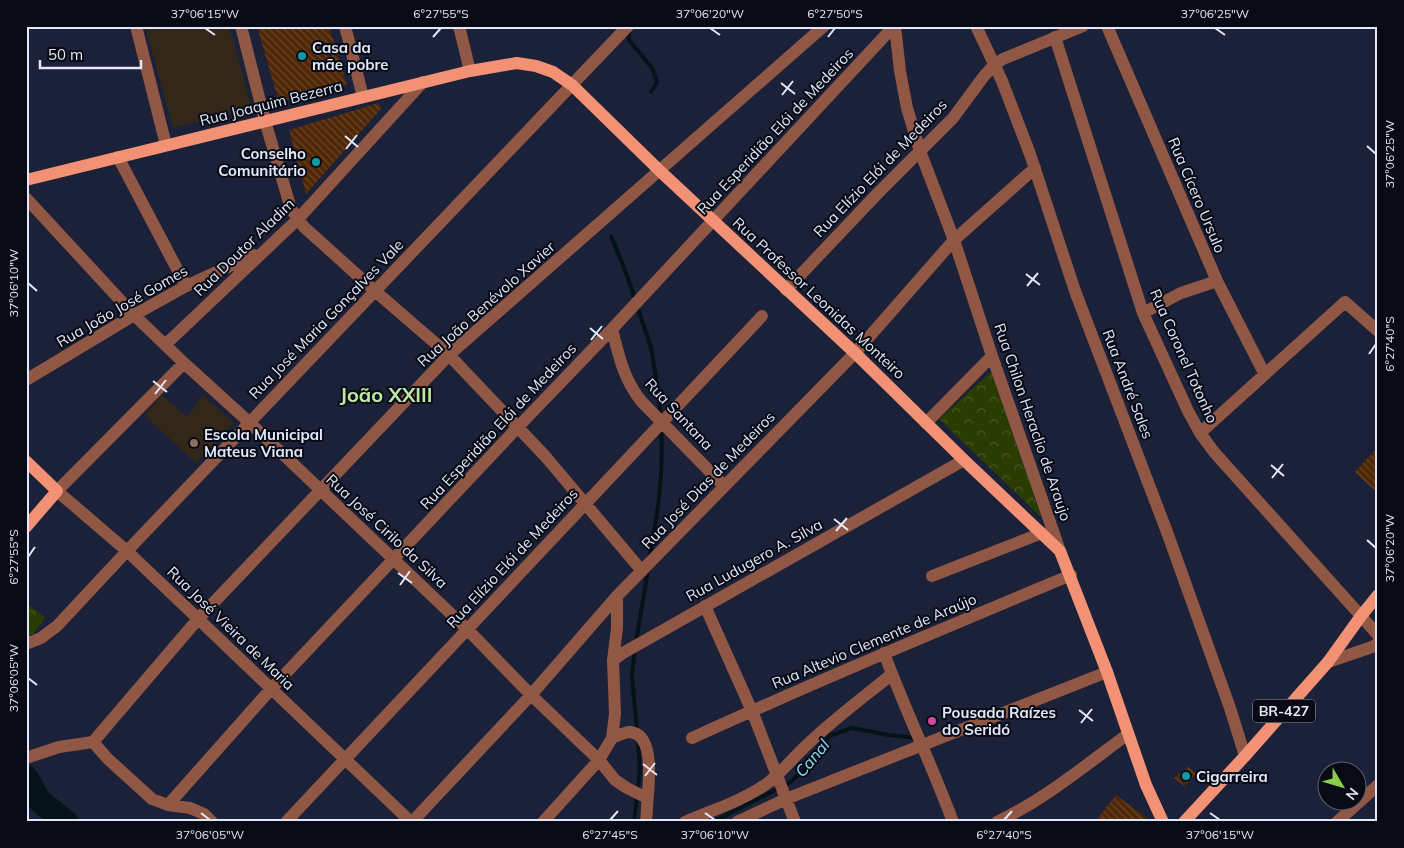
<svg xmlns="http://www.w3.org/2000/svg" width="1404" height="848" font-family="Mulish,sans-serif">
  <defs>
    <pattern id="park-crowns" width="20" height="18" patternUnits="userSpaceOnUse" patternTransform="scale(1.25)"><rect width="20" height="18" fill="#293c01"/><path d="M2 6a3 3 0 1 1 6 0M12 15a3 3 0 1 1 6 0" fill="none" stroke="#485827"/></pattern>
    <pattern id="building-back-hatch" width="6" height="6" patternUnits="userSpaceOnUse" patternTransform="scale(1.25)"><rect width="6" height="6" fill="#4f2705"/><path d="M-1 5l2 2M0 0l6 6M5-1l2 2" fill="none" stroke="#68462a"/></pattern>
  </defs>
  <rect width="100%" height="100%" fill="#1a2138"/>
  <path fill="#332719" d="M145,26H229L252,108L173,128Z
    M162,395L187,417L203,395L234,423L196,463L144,415Z"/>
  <path fill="url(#park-crowns)" d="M991,372L1035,498L1041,517L939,419Z
    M26,602L45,618L33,634L26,635Z"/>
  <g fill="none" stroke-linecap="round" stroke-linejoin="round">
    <path stroke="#031317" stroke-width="4" d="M629,31V40L652,68L657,82L651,92
      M611,236L625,270L635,299
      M637,306L651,347L659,396L660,416
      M650,555C658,513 664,471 661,428
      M636,642L648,570
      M635,648L632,675L637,731
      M634,822L640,769L638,741
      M713,822L789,783L803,771L829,736L852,728L889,735L915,738"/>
    <path stroke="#031317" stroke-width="24" d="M26,777L39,800L66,822"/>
  </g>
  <path fill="url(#building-back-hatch)" d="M329,26L347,85L279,102L257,27Z
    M379,103L381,109L306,194L289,130Z
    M1378,447V486L1374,490L1355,472Z
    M1188,767L1197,774L1184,786L1174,778Z
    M1116,795L1152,822H1095Z"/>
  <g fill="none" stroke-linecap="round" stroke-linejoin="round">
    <path stroke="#915745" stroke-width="12" d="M136,26L166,145
      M241,26L265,121L291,209L304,227L375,291L449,355L545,456L642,571
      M345,26L363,97
      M459,26L470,71
      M895,26L900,71L907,108L920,151L954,240L992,356L1060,551
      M976,26L1002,81L1030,154L1075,291L1167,532L1230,708L1245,756
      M1107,26L1217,281L1264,373
      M1055,37L1143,313L1188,411L1200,433L1214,452L1378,635
      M118,157L186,286
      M26,198L134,315L184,363L250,423L467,629L531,695L599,760L615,780L627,788L647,798
      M786,290L878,193L953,118L984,76L994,65L1003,59L1083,26
      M1143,313L1181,293L1217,281
      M612,329C619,356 623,378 641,401L724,486
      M165,345L298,219L423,82
      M184,363L57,491L127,551L411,822
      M26,380L134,315L186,286L254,255
      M926,423L992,356
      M1200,433L1345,302L1378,331
      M932,576L1042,533
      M705,606L752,711L795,822
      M26,644L41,638L57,626L127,551L628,26
      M884,653C905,710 932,765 953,822
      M613,660L623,653L964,460
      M1328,662L1372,647L1378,643
      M612,738C617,736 625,732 630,732C654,734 649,779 648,794C647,804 647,813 646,822
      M692,738C817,681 944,628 1071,575
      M93,742L198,619L449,355L824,26
      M93,742L108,759L152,799L168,805L190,808L204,814L212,822
      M26,758L59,747L93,742
      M168,805L271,689L518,427L612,329L894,26
      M286,822L762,316
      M412,822L531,695L617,596L855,353L954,240L1035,168
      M543,822L599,760L612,738L615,714L613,660L617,628V596
      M685,822C712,810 740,802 765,785C782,773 794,756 809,743C835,718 864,697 892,674
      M737,822L786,799L1107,672
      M997,822C1045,799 1086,765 1128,734
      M1337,822L1378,785"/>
    <path stroke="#f29174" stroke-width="12" d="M26,180L470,71L517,63L536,66L553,72L572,85L660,171L855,353L964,460L1060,551L1107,672L1146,785L1163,822
      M26,461L57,491L26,527
      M1184,822L1245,756L1328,662L1361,616L1378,595"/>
  </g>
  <path fill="none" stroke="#e2e8f8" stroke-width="2" d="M205,28L215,35M710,28L720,35M1215,28L1225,35M433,37L441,28M828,37L835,28M781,83L795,94M782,95L793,81M345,136L358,147M1367,146L1376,154M346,149L357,135M1026,274L1040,285M28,283L37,291M1027,286L1038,273M590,328L603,339M591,340L602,326M1369,354L1376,344M153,381L167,392M155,394L166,380M1271,465L1284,476M1272,478L1283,464M834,519L848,530M836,531L847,518M1367,540L1376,548M28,557L35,547M398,573L412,583M400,585L410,571M28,678L37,685M1079,710L1093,721M1081,723L1092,709M643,764L657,775M645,776L655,763M201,813L210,820M705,813L715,820M1210,813L1220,820M610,820L618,811M1004,820L1012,811"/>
  <g fill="#0f9aa8" stroke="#080b15" stroke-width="2">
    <circle cx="302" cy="56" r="5"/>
    <circle cx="316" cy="162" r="5"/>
    <circle cx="1186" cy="776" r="5"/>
  </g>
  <circle fill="#8d6e63" stroke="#080b15" stroke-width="2" cx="194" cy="443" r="5"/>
  <circle fill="#d1479c" stroke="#080b15" stroke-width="2" cx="932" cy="721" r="5"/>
  <g text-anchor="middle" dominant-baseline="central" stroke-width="4" stroke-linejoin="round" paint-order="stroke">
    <rect fill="#080b15" stroke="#a1a6b4" stroke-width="1" x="1253" y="699.5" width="62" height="23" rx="4"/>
    <g font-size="14" font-weight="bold" fill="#e2e8f8">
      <text x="1284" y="711">BR-427</text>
    </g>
    <g font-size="15" font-weight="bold" fill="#e2e8f8" stroke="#080b15" text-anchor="start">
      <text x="312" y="47">Casa da<tspan x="312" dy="17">mãe pobre</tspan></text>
      <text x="306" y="153" text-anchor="end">Conselho<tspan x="306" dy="17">Comunitário</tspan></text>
      <text x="204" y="434">Escola Municipal<tspan x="204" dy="17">Mateus Viana</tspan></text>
      <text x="942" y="712">Pousada Raízes<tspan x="942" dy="17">do Seridó</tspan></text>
      <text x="1196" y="776">Cigarreira</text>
    </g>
    <g font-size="15" fill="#e2e8f8" stroke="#080b15">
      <text transform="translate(271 103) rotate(-14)">Rua Joaquim Bezerra</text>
      <text transform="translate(775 131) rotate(-47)">Rua Esperidião Elói de Medeiros</text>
      <text transform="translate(880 168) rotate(-46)">Rua Elízio Elói de Medeiros</text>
      <text transform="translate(1197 195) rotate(67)">Rua Cícero Ursulo</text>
      <text transform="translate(244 247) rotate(-44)">Rua Doutor Aladim</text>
      <text transform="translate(819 298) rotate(43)">Rua Professor Leonidas Monteiro</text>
      <text transform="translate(486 304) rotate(-42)">Rua João Benévolo Xavier</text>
      <text transform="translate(122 306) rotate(-30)">Rua João José Gomes</text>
      <text transform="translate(326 319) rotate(-46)">Rua José Maria Gonçalves Vale</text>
      <text transform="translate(1184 356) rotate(66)">Rua Coronel Totonho</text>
      <text transform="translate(1128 384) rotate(69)">Rua André Sales</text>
      <text transform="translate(679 414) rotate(47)">Rua Santana</text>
      <text transform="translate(1033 422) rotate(71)">Rua Chilon Heraclio de Araujo</text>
      <text transform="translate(498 426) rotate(-47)">Rua Esperidião Elói de Medeiros</text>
      <text transform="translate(708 480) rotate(-46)">Rua José Dias de Medeiros</text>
      <text transform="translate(387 531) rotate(43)">Rua José Cirilo da Silva</text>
      <text transform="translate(512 558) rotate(-47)">Rua Elízio Elói de Medeiros</text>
      <text transform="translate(754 560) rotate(-29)">Rua Ludugero A. Silva</text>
      <text transform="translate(231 628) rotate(44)">Rua José Vieira de Maria</text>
      <text transform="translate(874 641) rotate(-23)">Rua Altevio Clemente de Araújo</text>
    </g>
    <g font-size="16" font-style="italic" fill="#88e2fa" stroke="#080b15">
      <text transform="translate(812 758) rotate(-50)">Canal</text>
    </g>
    <g font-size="20" font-weight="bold" fill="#bee7a3" stroke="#080b15">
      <text x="386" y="394">João XXIII</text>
    </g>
  </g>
  <rect width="1404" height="848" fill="none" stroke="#080b15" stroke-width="55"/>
  <g transform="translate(1342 786) rotate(128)"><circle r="24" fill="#080b15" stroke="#5f6370"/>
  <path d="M0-4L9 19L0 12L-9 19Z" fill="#86cf4b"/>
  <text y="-8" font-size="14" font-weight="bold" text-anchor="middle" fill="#e2e8f8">N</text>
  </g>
  <path d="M40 60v8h101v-8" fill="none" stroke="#e2e8f8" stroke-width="2.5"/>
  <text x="48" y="60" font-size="15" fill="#e2e8f8" stroke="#080b15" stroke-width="4" paint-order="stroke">50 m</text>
  <rect x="28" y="28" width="1348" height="792" fill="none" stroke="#e2e8f8" stroke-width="2"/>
  <g font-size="12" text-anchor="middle" fill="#e2e8f8">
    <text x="205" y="18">37°06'15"W</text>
    <text x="441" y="18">6°27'55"S</text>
    <text x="710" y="18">37°06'20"W</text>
    <text x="835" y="18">6°27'50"S</text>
    <text x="1215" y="18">37°06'25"W</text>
    <text transform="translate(1390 154) rotate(-90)" y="4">37°06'25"W</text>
    <text transform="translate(14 283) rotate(-90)" y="4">37°06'10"W</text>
    <text transform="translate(1390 344) rotate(-90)" y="4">6°27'40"S</text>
    <text transform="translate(1390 548) rotate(-90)" y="4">37°06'20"W</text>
    <text transform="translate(14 557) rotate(-90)" y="4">6°27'55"S</text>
    <text transform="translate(14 678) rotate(-90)" y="4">37°06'05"W</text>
    <text x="210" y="839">37°06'05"W</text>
    <text x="610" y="839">6°27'45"S</text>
    <text x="715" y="839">37°06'10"W</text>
    <text x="1004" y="839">6°27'40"S</text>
    <text x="1220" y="839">37°06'15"W</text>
  </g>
</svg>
